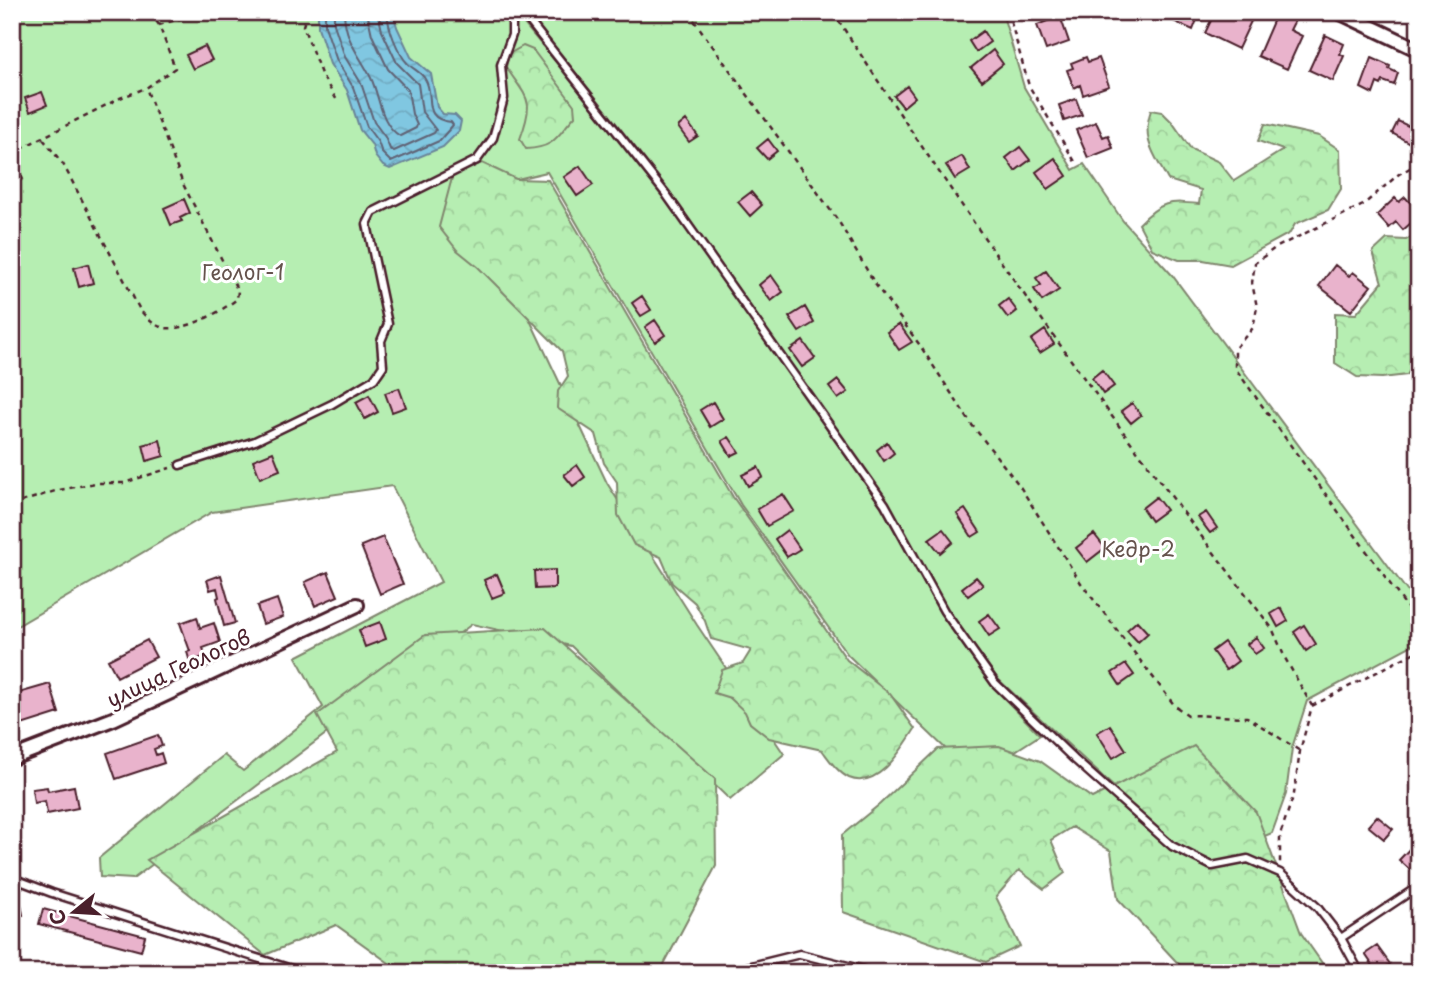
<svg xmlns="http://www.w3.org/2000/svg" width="1431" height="985" font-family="'Playpen Sans',sans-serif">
  <defs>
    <pattern id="forest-crowns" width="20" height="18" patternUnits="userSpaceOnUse" patternTransform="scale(1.75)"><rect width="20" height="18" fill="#b6eeb2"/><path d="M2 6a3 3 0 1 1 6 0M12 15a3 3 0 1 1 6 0" fill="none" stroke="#9ecc99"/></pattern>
    <pattern id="water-waves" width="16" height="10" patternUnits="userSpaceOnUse" patternTransform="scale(1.75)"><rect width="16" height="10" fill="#80c7e1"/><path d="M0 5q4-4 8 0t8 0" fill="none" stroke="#70aac1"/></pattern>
  </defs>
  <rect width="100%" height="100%" fill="#fff"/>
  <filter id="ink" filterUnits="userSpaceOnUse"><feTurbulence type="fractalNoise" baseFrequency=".0143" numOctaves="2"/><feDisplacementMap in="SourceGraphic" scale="14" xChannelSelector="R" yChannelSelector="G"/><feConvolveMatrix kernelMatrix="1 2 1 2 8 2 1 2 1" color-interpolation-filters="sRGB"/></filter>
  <g filter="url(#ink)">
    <path fill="#b6eeb2" stroke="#80866e" stroke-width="2" d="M12,12H517L524,24L592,105L663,196L881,506L940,613L992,686L1040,735L975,777L848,655L741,505L547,172L462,192L505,267L607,483L697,625L784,754L730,800L571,646L472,624L133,879L100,877L99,858L224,755L243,771L323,707L296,657L441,582L392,486L212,512L12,629V431L19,428L12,401Z
      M526,12H1002L1024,87L1073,170L1084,164L1123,221L1172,275L1419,607L1418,642L1307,701L1292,748L1286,794L1272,833L1211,858L1176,845L999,680L947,609L888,502L669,191L598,100Z"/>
    <path fill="url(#forest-crowns)" stroke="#80866e" stroke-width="2" d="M523,46L533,50L574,105L575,116C557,135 556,148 526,149L520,139C535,99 528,100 506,67L509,54Z
      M1151,110L1162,112L1172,122L1191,149L1219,162L1234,181L1283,150L1258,141L1265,124L1319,136L1340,150L1341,189L1328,210L1295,224L1290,233L1231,265L1203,260H1179L1152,249L1139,224C1161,201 1169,201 1199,204L1201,190L1168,180C1154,154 1141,140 1151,110Z
      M482,163L516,179L548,180L733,497L847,660L890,694L915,729C902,749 878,790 849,778C837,772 829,759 822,750L769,738L750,723L745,712L730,698L714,693L722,670L743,663L751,650L711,639L705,621L695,603L672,583L661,557L634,545L618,515L617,482L604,463L596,434L557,408L558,391L568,376L562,351L478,267L457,250L439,227L453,174Z
      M1419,232V355L1407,375L1382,378L1357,377L1335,363V313L1356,314L1382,283L1373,252L1387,239L1406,240Z
      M545,628L715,779L716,866L662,968L634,973H403L336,925L265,955L147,860L337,752L317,715L425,635Z
      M999,746L1040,761L1092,798L1194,746L1256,812L1301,933L1329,973H1187L1118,899L1111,851L1072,827L1051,840L1065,873L1044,889L1019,870L996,897L1020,946L986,962L843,912L842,835L880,804L938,749Z"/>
    <path fill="url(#water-waves)" stroke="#6a8498" stroke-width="2" d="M321,12H393L397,27L411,57L431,74L437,107L443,114L455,115L461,121L459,131L443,147L390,169L383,166L375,156L372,145L360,130L347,90L330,64L318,27V14Z"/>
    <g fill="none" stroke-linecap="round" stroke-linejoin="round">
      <path stroke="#606274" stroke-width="2" d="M325,12V26L337,61L353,87L367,127L378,142L382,153L391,162L439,141L453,125L451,122C420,119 436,96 425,79C422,73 413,69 408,64C397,52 388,28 387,12
        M334,12V24L345,57L361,83L374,122L385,137L390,149L394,151L434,133L436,130L422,112L418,84L397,63L382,31L378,12
        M344,12C345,41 359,54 371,78C380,97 380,124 400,136L416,128L417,125L412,114L408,90L388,69L372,35L367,12"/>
    </g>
    <path fill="#e9b3cc" stroke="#4a1f2b" stroke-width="2" d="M1174,12H1200L1193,30L1171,20Z
      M1215,12H1243L1253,17L1238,49L1205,33Z
      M1277,12H1287L1297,16L1290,30L1302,36L1287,69L1258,56Z
      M1060,16L1069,42L1046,50L1037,25Z
      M983,31L990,42L976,52L969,41Z
      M1325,35L1344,44L1340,54L1344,56L1333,81L1309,70Z
      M205,46L212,60L193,69L186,55Z
      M993,50L1003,64L982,81L971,68Z
      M1086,57L1088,62L1099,58L1109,86L1083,95L1080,85L1074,88L1067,70L1073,68L1071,63Z
      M1372,58L1390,66L1389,69L1398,73L1394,85L1383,81L1381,85L1377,83L1373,94L1361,88Z
      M907,86L915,97L903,107L894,96Z
      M42,92L47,105L30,112L25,98Z
      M1076,99L1082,115L1064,121L1059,105Z
      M1418,114L1419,115V148L1392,133L1398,121L1408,126L1410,122L1413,123Z
      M686,120L698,136L689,142L678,127Z
      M1096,122L1103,137L1108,135L1113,148L1088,158L1076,130Z
      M768,139L777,151L767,159L757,148Z
      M1020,147L1030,160L1015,171L1006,158Z
      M962,156L970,170L955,179L946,165Z
      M1055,158L1067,176L1048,189L1036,172Z
      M15,162L23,179L12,184V163Z
      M580,166L593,185L577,196L564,177Z
      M751,192L762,205L750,216L738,202Z
      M1405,197L1419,212V216L1403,230L1396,222L1389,228L1377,215L1395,198L1399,202Z
      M184,199L190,213L180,218L182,221L171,225L164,208Z
      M88,264L93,283L79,287L74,268Z
      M1335,265L1349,276L1353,272L1371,286L1351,311L1319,286Z
      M1046,271L1059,290L1042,301L1034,289L1041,285L1036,278Z
      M771,275L783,292L771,301L759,285Z
      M642,296L651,310L641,316L632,303Z
      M1008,299L1017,311L1008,318L999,306Z
      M805,307L814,323L799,332L789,317Z
      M655,320L665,335L655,342L645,327Z
      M899,324L912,342L899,350L887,332Z
      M1045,330L1054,344L1040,353L1031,340Z
      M803,341L815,358L802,367L790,350Z
      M1102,370L1114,386L1103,394L1092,378Z
      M838,380L848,392L838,399L829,387Z
      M399,388L406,407L392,412L385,393Z
      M369,395L378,412L365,419L356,402Z
      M713,402L723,419L710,427L700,410Z
      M1132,403L1141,415L1131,423L1121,411Z
      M729,437L739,452L731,456L722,441Z
      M160,440L164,456L147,461L143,445Z
      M887,442L894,453L884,461L877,450Z
      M273,452L280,470L260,478L253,460Z
      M577,465L585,477L573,486L564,475Z
      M758,467L763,477L748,486L742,475Z
      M783,494L794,511L767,526L757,509Z
      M1156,497L1166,510L1151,521L1142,508Z
      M965,509L980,532L972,537L957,514Z
      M1206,512L1217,528L1210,533L1198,517Z
      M943,529L953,542L940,553L929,539Z
      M787,530L800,549L787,557L775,539Z
      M1094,534L1105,548L1087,562L1076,548Z
      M383,537L403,584L380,594L361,546Z
      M555,570V588L535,589L534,571Z
      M328,572L338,596L315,606L305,582Z
      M497,574L505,593L492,598L484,580Z
      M221,575L235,623L224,626L217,598L219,597L217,588L210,590L207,580Z
      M976,577L983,585L968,596L962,588Z
      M277,599L283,617L263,624L257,606Z
      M1281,608L1288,621L1278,627L1271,614Z
      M989,614L1000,629L989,636L979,621Z
      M197,617L200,628L214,623L220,642L203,648L206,656L190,662L187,652L190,651L180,623Z
      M1137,621L1148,633L1138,642L1127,630Z
      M380,622L386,639L365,647L359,630Z
      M1304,625L1316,644L1306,651L1294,632Z
      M1256,637L1264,648L1255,654L1247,644Z
      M147,640L156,657L117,677L108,660Z
      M1224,642L1238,661L1226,670L1212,651Z
      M1126,664L1134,675L1120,685L1112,673Z
      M50,684L59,713L18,726L19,728L12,730V695Z
      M1110,725L1126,750L1113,758L1097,733Z
      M158,735L162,746L154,749L156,755L161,753L164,763L116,779L107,753Z
      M74,786L78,808L47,814L45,801L34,803L32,789L47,787L48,791Z
      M1377,816L1393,829L1384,839L1368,826Z
      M1416,842L1419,845V872L1416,875L1399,860Z
      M18,888L23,915L12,917V889Z
      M43,909L145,936L141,951L39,924Z
      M1377,946L1390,964L1378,973L1365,954Z"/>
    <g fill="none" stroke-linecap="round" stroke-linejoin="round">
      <defs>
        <path id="lane" d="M522,12L666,194L885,504L944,611L995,683L1074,759L1172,846L1212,866L1248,859L1280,873L1317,907L1341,938L1360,973
          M180,465L255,441L332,404L374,379L383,366L381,341L388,324L367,224L373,212L477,160L493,138L504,98L501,65L512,35V12
          M12,878L52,893L304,973
          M1341,938L1419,886
          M723,973L800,954L876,973"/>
        <path id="street" d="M1339,12L1419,50
          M12,758L113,719L357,605"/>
      </defs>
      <use href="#lane" stroke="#4a1f2b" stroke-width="11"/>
      <use href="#street" stroke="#4a1f2b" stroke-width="18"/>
      <path stroke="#4a1f2b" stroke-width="2.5" stroke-dasharray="5 5" stroke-linecap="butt" d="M307,12L303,26L321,74L338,102
        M688,12L839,222L875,284L919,344L972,425L1019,485L1081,583L1175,706L1188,715L1247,717L1300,751
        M833,12C970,224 1117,429 1272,628L1285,658L1312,706L1300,751L1294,794L1280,835V863
        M1008,12L1029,86L1077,165
        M159,25L203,12
        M43,139L63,164L140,310C146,317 152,324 161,327C181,334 221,312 237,299L238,291L183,184L146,88
        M12,153L120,98L146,88L175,68L159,25L150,12
        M1419,163L1399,174L1363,205L1275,248L1255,263L1252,283L1257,307L1253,328L1235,348V368L1419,624
        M12,505L55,491L95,483H124L170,468
        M1312,706L1419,650"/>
      <use href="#lane" stroke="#fff" stroke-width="6"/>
      <use href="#street" stroke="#fff" stroke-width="12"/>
    </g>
  </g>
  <g text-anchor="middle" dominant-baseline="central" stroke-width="6" stroke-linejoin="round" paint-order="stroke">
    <g font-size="21" fill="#65534d" stroke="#fff">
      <text x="243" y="271">Геолог-1</text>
      <text x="1138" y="548">Кедр-2</text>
    </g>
    <g font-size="21" fill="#4a1f2b" stroke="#fff">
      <text transform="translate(178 667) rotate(-25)">улица Геологов</text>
    </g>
  </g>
  <rect width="1431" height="985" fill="none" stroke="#fff" stroke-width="42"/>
  <rect x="21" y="21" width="1389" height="943" fill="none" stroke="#4a1f2b" stroke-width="2.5" filter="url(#ink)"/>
  <g transform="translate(74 912) rotate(252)" stroke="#ffffff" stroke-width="5" paint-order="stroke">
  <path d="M0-5L12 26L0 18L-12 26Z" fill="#4a1f2b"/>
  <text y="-10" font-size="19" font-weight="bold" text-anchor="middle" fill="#4a1f2b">С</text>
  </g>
</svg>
